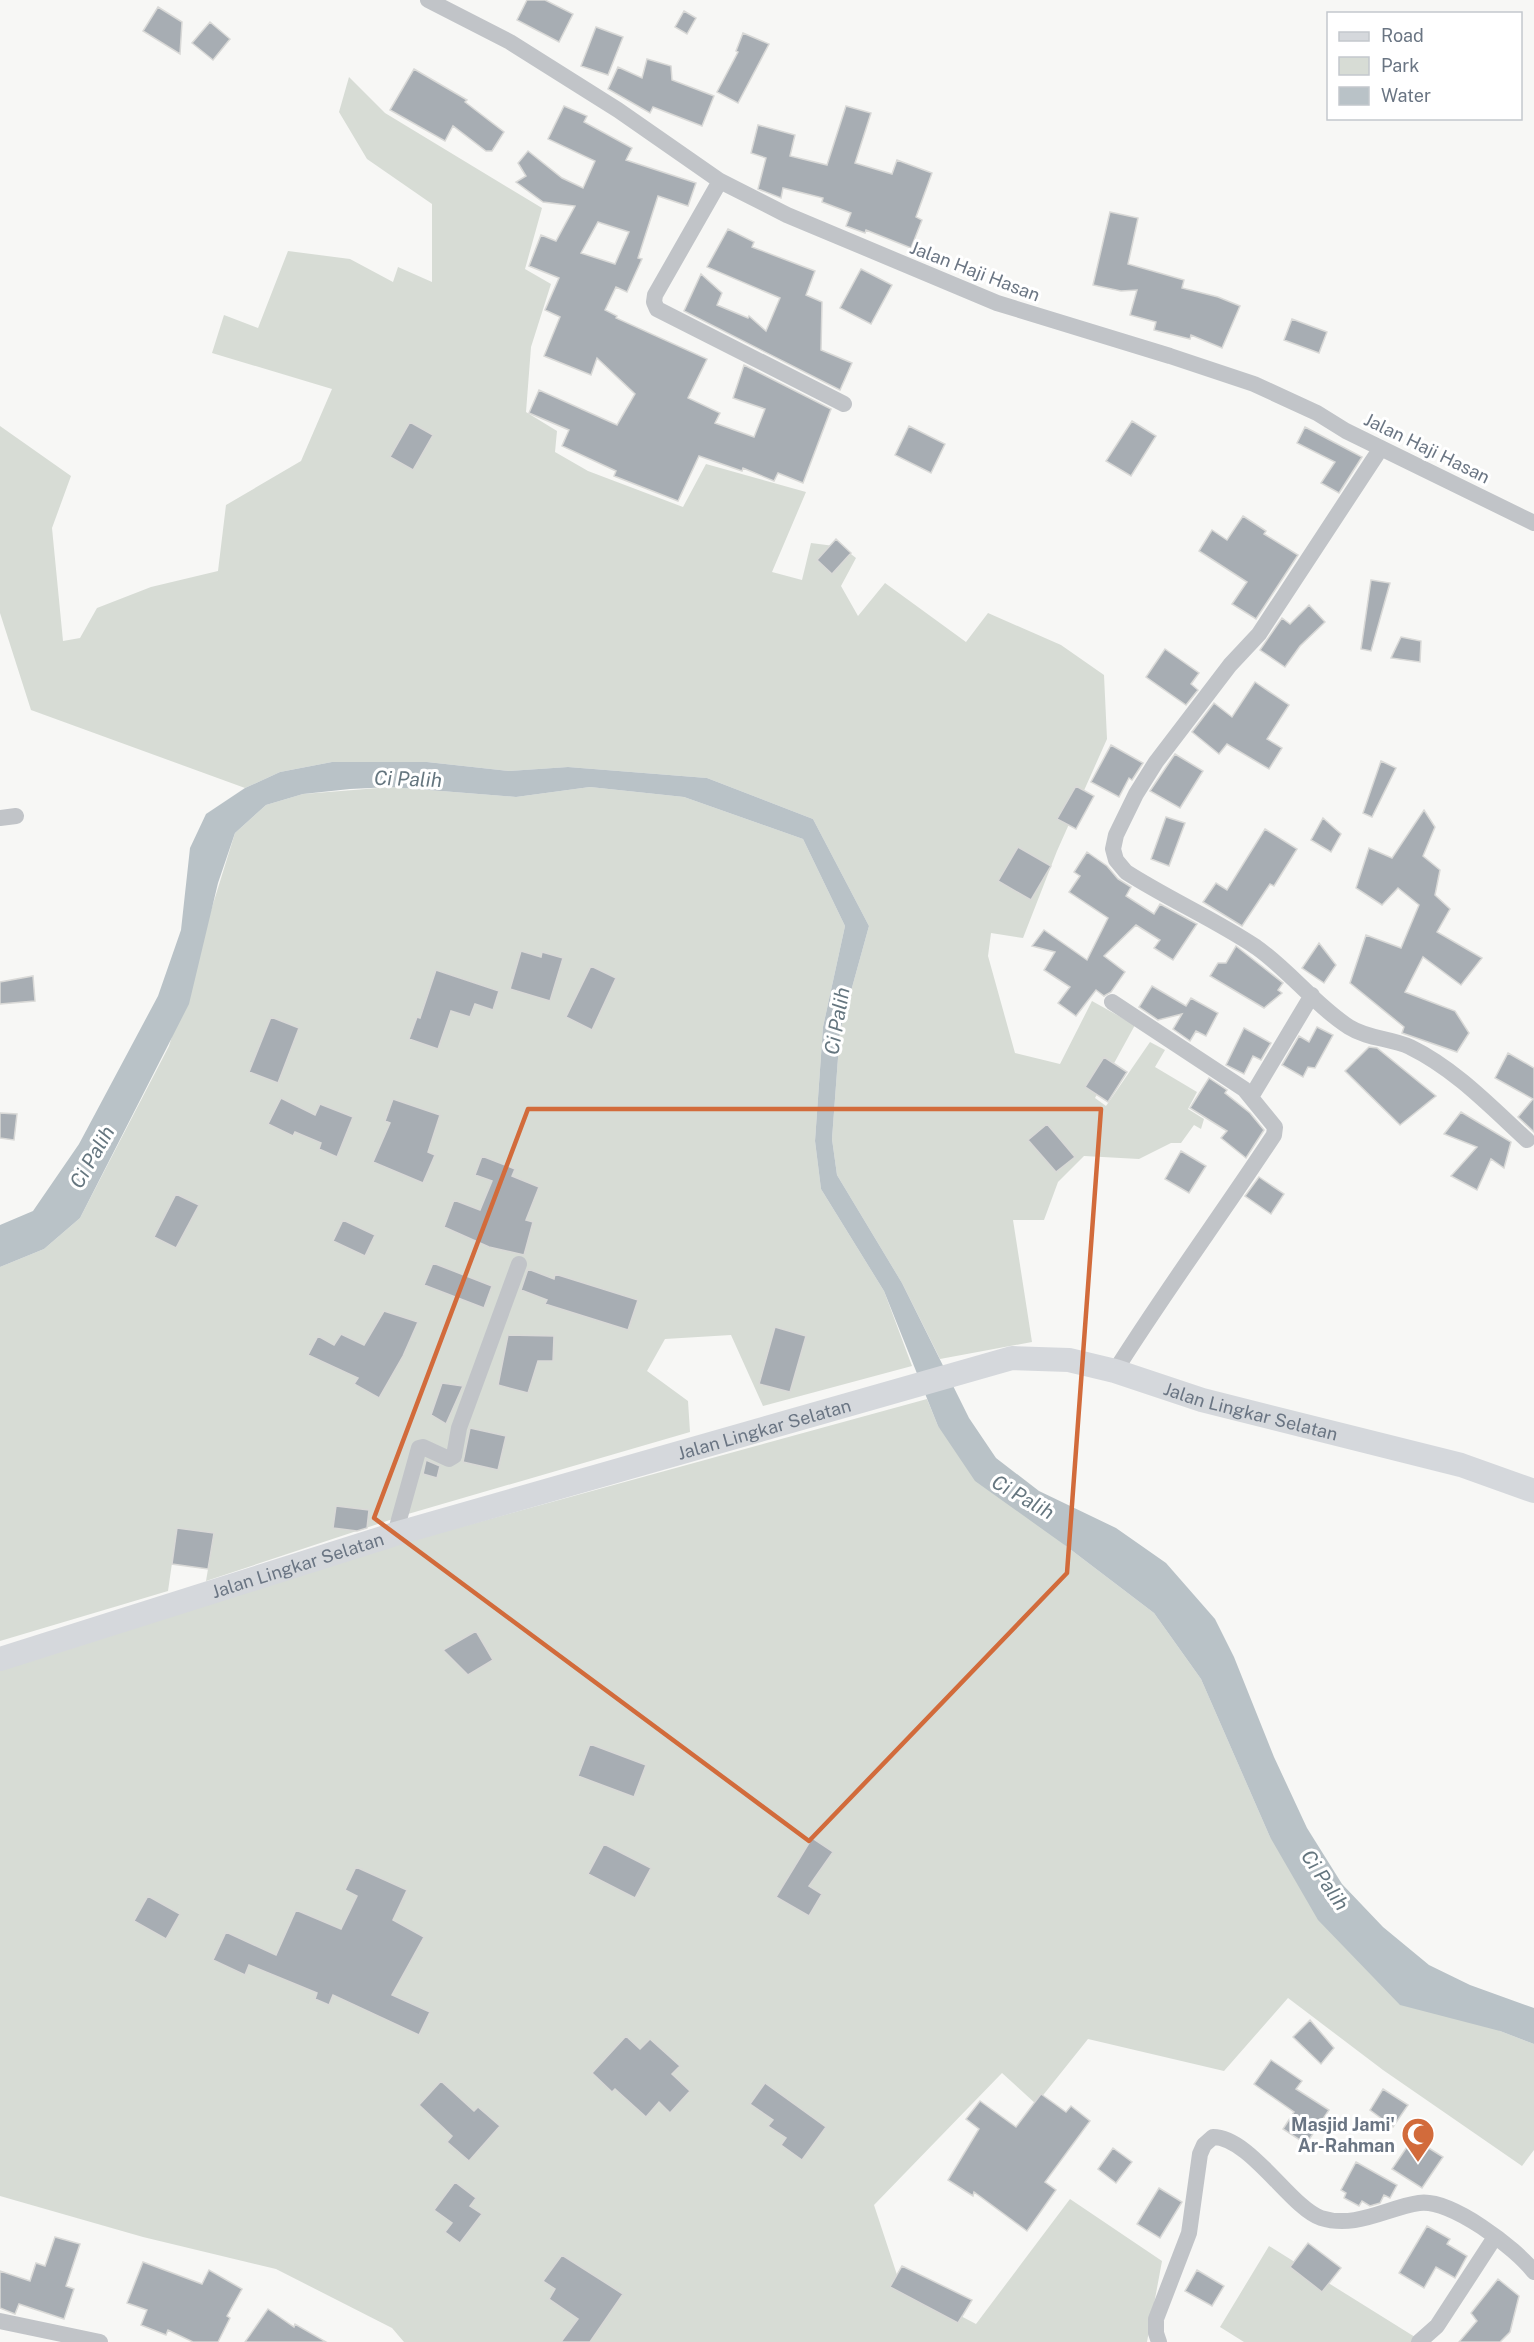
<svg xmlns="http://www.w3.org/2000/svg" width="1534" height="2342" font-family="'Public Sans',sans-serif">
  <rect width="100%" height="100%" fill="#f7f7f5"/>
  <path fill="#d7dcd5" d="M349,77L385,113L542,208L525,269L551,284L531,347L526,412L557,431L555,452L588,471L683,507L706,464L806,492L772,572L802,580L811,543L842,547L856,558L841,586L858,616L885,583L966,642L988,613L1061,645L1104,675L1107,739L1057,851L1023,938L991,933L988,956L1015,1053L1060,1064L1092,1001L1135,1025L1095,1098L1106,1106L1150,1042L1165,1050L1155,1067L1197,1092L1188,1109L1204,1119L1201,1129L1194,1125L1181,1143H1171L1139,1159L1084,1156L1058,1182L1044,1220H1013L1032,1342L940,1359L902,1283L837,1175L832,1139L840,1031L869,926L813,819L707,778L568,767L509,771L427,762H332L280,772L245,788L31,710L0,613V426L71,476L52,528L63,641L80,638L97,608L151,587L218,571L226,505L301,461L332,389L212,353L224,315L258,328L288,251L350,259L393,282L398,267L432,282V204L367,159L339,112Z
    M391,787L516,797L590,787L684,797L803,839L845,926L823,1027L815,1141L821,1189L884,1291L912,1366L763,1406L731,1335L665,1339L647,1371L688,1401L690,1432L408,1514L206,1581L214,1533L177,1528L168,1591L0,1641V1267L44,1249L80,1218L169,1046L235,833L266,805L303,794Z
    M927,1399L938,1426L1066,1546L1154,1613L1201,1679L1270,1837L1500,2031L1534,2044V2150L1522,2166L1383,2070L1288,1998L1224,2071L1088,2039L1036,2104L1002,2073L874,2205L900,2284L976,2324L1070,2199L1162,2261L1147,2342H404L392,2328L276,2269L143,2237L0,2196V1669L377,1550Z
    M1269,2246L1423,2342H1244L1220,2327Z"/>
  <path fill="#b9c2c7" d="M332,762H427L509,771L568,767L707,778L813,819L869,926L840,1031L832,1139L837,1175L902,1283L969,1418L996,1458L1039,1491L1116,1528L1166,1563L1215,1619L1234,1657L1274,1757L1307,1828L1342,1884L1383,1927L1429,1965L1470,1985L1534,2008V2044L1500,2031L1400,2005L1318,1920L1270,1837L1201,1679L1154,1613L1066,1546L975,1481L938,1426L884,1291L821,1189L815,1141L823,1027L845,926L803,839L684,797L590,787L516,797L391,787L350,789L303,794L266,805L235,833L218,883L189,1004L80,1218L44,1249L0,1267V1225L33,1211L79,1144L158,996L181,930L190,848L206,814L245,788L280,772Z"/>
  <path fill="#a7adb3" stroke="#d9d9d7" stroke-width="1.5" fill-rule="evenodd" d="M527,0H545L573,14L559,42L517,20Z
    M158,7L182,22L180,54L143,31Z
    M684,11L696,18L687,34L675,27Z
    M210,22L230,39L213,60L192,43Z
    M596,27L623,37L608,75L581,66Z
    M743,33L769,44L738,103L717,92L738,52L736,51Z
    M647,59L671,66L672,80L714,96L702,126L653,107L650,113L608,89L618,67L642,78Z
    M414,69L467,100L465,102L504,132L492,151H486L453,126L445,141L390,110Z
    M564,106L587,116L584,122L632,148L626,160L696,183L688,206L658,196L638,258L642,259L627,292L616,287L605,310L617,316L616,318L707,359L688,398L720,413L715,423L754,437L765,409L733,398L744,365L831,409L803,483L778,473L774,481L743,468L742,471L699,456L678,501L614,476L616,471L562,446L569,430L529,413L539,390L617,425L635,394L597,358L591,375L544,356L560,317L545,310L559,278L529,266L541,235L556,241L575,206L543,202L516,182L526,176L518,163L528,151L562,178L583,188L595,161L548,139ZM598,222L629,232L615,264L581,253Z
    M846,106L871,113L855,163L892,174L897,160L932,173L916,217L922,220L911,248L866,230L865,233L846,226L851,213L822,202L823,198L783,188L781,198L758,189L766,158L751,153L758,125L795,135L790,156L827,165Z
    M1110,212L1138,218L1128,264L1184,280L1182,288L1218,297L1240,306L1222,348L1191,335L1190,339L1154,330L1156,322L1130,315L1137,290L1121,291L1093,285Z
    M728,229L754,242L752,247L815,271L806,295L822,302L821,350L852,363L840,390L684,311L701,274L722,293L717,305L748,318L749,316L766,331L780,298L707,267Z
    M861,269L892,285L871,324L840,308Z
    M1292,319L1327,332L1319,353L1284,340Z
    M1132,421L1156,436L1131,476L1106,461Z
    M410,422L433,435L413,470L390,457Z
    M909,426L945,444L931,473L895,455Z
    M1305,427L1362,457L1339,493L1321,483L1335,462L1297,443Z
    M1243,516L1266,531L1264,534L1298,555L1256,619L1232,604L1247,582L1199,551L1212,530L1227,540Z
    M836,539L851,553L832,574L817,560Z
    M1371,580L1390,583L1371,651L1361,649Z
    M1309,605L1325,622L1300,646L1285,667L1260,650L1282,618L1290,624Z
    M1401,637L1421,641L1420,662L1391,658Z
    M1165,649L1199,673L1191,684L1198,690L1186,705L1146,677Z
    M1255,682L1289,705L1267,739L1282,748L1269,769L1227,744L1219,754L1192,732L1214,703L1232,717Z
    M1111,745L1143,763L1132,780L1129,778L1119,797L1091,782Z
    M1175,754L1203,771L1180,808L1150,791Z
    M1381,761L1396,768L1372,817L1363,813Z
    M1076,786L1094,796L1076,829L1057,819Z
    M1424,810L1435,827L1423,856L1440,870L1435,895L1450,909L1437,932L1482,958L1461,985L1423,957L1405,992L1455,1011L1469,1033L1457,1052L1402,1033L1404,1027L1350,983L1366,935L1401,948L1419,905L1398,888L1382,905L1356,888L1369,848L1392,858Z
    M1166,817L1185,823L1169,866L1151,859Z
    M1323,818L1341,834L1331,852L1311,840Z
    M1265,829L1297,849L1274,886L1270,884L1242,926L1203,902L1216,883L1227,890Z
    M1018,847L1051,866L1031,900L998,881Z
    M1087,852L1107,866L1118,879L1131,887L1126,896L1154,914L1160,904L1197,924L1173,960L1154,948L1160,940L1136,925L1104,956L1125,972L1111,992L1104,996L1096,990L1076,1016L1058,1003L1070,987L1044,970L1055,952L1032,946L1044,930L1087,960L1108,918L1069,892L1080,876L1074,872Z
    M1319,943L1336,965L1324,983L1302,968Z
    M1236,946L1283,983L1278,990L1282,993L1264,1008L1210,976L1218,963H1226Z
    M521,951L541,957L542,952L563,958L550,1001L510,989Z
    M591,966L616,978L592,1030L566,1017Z
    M436,970L499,991L493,1010L475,1004L470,1017L451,1011L438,1049L409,1039L417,1017L420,1018Z
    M33,976L35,1001L0,1004V982Z
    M1152,986L1186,1006L1191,998L1218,1013L1206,1036L1196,1031L1190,1041L1173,1029L1182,1014L1158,1020L1139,1007Z
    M271,1017L299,1028L278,1083L249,1072Z
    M1317,1027L1333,1035L1315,1068L1308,1067L1303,1077L1282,1065L1299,1036L1309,1042Z
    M1244,1028L1271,1043L1261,1060L1253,1056L1244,1074L1226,1065Z
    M1369,1047L1377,1048L1436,1096L1400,1125L1345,1071Z
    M1508,1053L1534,1068V1132L1518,1117L1533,1099L1495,1078Z
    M1104,1057L1127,1072L1108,1102L1085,1087Z
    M1209,1078L1227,1090L1225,1093L1250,1113L1264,1130L1246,1158L1221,1138L1227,1131L1190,1108Z
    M281,1098L315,1115L320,1104L353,1117L337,1157L319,1149L321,1143L295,1132L293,1136L268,1124Z
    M393,1099L440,1115L428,1152L435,1155L423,1183L373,1162L390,1123L385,1121Z
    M1461,1112L1511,1142L1504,1168L1491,1159L1477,1190L1451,1176L1477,1147L1444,1134Z
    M0,1113L17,1114L14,1140L0,1138Z
    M1047,1124L1075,1157L1056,1172L1028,1140Z
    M1181,1151L1206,1166L1189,1193L1165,1179Z
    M482,1156L515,1169L512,1176L539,1187L526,1220L533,1222L524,1255L489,1247L444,1227L454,1200L480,1210L492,1181L475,1175Z
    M1259,1177L1284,1194L1271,1214L1245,1196Z
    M176,1194L199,1205L176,1248L154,1237Z
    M343,1220L375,1235L365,1256L333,1241Z
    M433,1263L492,1286L484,1308L424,1285Z
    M528,1269L554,1279L555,1274L638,1300L628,1330L545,1304L547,1300L521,1290Z
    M384,1311L418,1322L403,1356L379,1398L354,1384L358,1378L308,1355L318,1336L334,1345L341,1334L364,1345Z
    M775,1327L806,1336L790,1392L759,1384Z
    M508,1335L554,1336L553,1361H538L528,1393L498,1385Z
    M442,1383L463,1386L446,1424L431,1415Z
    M470,1428L506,1436L498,1470L463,1462Z
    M426,1460L440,1466L437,1478L423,1474Z
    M336,1506L369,1510L367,1528L357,1531L333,1528Z
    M177,1528L214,1533L208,1569L172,1564Z
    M476,1631L493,1660L468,1675L443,1650Z
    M590,1744L646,1765L634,1797L578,1776Z
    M812,1838L833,1852L809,1886L822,1894L809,1916L776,1897Z
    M604,1844L651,1868L635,1898L588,1874Z
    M356,1867L407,1890L393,1920L424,1937L392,1995L430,2012L419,2035L333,1995L329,2005L315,1999L317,1993L249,1965L245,1975L213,1960L226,1932L276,1955L296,1910L341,1929L357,1896L345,1890Z
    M148,1896L180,1914L166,1939L134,1921Z
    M1310,2020L1334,2048L1321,2064L1293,2037Z
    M626,2036L640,2049L650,2039L680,2066L672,2074L690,2091L670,2113L659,2102L646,2117L615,2089L612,2092L592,2073Z
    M1271,2060L1302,2081L1296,2089L1329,2110L1306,2144L1283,2129L1294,2112L1254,2084Z
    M441,2081L474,2111L478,2107L500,2126L469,2161L447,2142L452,2136L419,2105Z
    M765,2083L826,2127L802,2160L781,2145L786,2138L768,2126L773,2120L750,2104Z
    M1383,2089L1408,2105L1393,2127L1370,2110Z
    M1041,2094L1066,2112L1071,2106L1090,2121L1045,2182L1056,2190L1027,2231L974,2192L973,2196L948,2180L979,2129L966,2119L980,2101L1016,2127Z
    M1413,2138L1443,2157L1422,2188L1392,2169Z
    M1113,2148L1132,2162L1116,2183L1098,2169Z
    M1356,2162L1397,2185L1390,2198L1384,2195L1380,2203L1370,2206L1362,2201L1359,2206L1344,2198L1346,2193L1341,2190Z
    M455,2182L476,2198L470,2206L482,2214L460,2243L445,2232L452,2223L434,2210Z
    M1159,2188L1182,2202L1160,2238L1137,2224Z
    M1427,2226L1450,2239L1447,2244L1467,2256L1455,2278L1436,2267L1424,2288L1399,2273Z
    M55,2237L80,2244L66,2286L74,2289L64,2319L19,2304L15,2314L0,2308V2271L30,2281L36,2263L45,2266Z
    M1308,2243L1341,2268L1322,2292L1290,2267Z
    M562,2255L623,2294L590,2342H561L578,2319L549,2299L555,2289L543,2281Z
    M143,2262L202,2284L209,2270L242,2289L227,2316L230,2318L218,2342H193L168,2330L166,2335L141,2325L147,2310L127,2303Z
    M902,2266L972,2300L958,2323L890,2287Z
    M1197,2270L1224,2286L1212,2306L1185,2291Z
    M1498,2279L1519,2296L1510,2332L1500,2342H1459L1477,2321L1471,2313Z
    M268,2309L294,2327L295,2324L326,2342H245Z"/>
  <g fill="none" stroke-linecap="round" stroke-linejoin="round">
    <path stroke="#c1c4c8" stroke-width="16" d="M428,0L510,42L618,110L720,181L787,215L997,303L1170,356L1254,384L1317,413L1346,431L1534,523
      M720,181L655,295L654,302L657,309L844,404
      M1381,448L1259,634L1230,665L1156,762L1136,794L1116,835L1113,849L1116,860L1126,872C1168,899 1214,919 1256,947C1290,971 1315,1005 1349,1027C1368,1039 1390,1038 1410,1047C1455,1069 1490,1106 1527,1140
      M0,818L16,816
      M1112,1002L1244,1089L1275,1127L1274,1135C1222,1214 1166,1290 1115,1371
      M1251,1097L1312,995
      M395,1534L419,1448L423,1447L449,1459L454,1456L459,1428L519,1264
      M0,2321L100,2342
      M1159,2342L1156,2333V2319L1189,2233L1200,2154L1204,2145L1213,2137C1250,2137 1291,2208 1321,2218C1356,2229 1386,2208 1419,2203C1450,2198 1516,2248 1534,2272
      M1419,2342L1437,2326L1495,2237"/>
    <path stroke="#d5d8dc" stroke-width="24" id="s1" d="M0,1659L395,1534L1012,1358L1069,1360L1115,1371L1202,1400L1461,1465L1534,1491"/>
  </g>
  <path fill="none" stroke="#d26b3b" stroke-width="4.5" stroke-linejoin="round" d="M528,1109H1101L1067,1573L809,1841L374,1518Z"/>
  <defs>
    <symbol id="mosque-pin" viewBox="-11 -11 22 30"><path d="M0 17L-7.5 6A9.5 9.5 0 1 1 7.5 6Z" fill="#d26b3b" stroke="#fff"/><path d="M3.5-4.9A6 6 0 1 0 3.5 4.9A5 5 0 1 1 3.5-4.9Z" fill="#fff"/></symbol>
  </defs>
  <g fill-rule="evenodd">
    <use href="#mosque-pin" x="1399" y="2115" width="38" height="52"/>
  </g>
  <g text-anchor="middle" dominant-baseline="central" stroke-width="6" stroke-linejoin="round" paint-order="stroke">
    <g font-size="18" fill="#6a7583" stroke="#fff">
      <text transform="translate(975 271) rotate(21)">Jalan Haji Hasan</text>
      <text transform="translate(1427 448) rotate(26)">Jalan Haji Hasan</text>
      <text stroke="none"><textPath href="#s1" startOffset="1302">Jalan Lingkar Selatan</textPath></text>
      <text stroke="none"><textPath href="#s1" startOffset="798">Jalan Lingkar Selatan</textPath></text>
      <text stroke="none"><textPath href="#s1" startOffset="312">Jalan Lingkar Selatan</textPath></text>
    </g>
    <g font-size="18" font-weight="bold" fill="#6a7583" stroke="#fff" text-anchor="end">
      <text x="1395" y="2124">Masjid Jami'<tspan x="1395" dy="21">Ar-Rahman</tspan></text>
    </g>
    <g font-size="20" font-style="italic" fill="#65767f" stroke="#fff">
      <text transform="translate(408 779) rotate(2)">Ci Palih</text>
      <text transform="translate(837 1021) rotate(-80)">Ci Palih</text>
      <text transform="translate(92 1157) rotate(-60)">Ci Palih</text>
      <text transform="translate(1023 1497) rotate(30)">Ci Palih</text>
      <text transform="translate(1325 1880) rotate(56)">Ci Palih</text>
    </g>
  </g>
  <rect x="1327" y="12" width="195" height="108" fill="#ffffff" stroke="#c3c8cd" stroke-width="1.5"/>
  <rect x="1339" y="32" width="30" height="9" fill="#d5d8dc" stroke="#c3c8cd" stroke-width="1.5"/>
  <text x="1381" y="42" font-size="18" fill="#6a7583">Road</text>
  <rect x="1339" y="57" width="30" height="18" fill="#d7dcd5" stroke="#c3c8cd" stroke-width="1.5"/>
  <text x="1381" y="72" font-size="18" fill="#6a7583">Park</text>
  <rect x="1339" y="87" width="30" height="18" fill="#b9c2c7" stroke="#c3c8cd" stroke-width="1.5"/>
  <text x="1381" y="102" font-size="18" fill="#6a7583">Water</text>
</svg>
